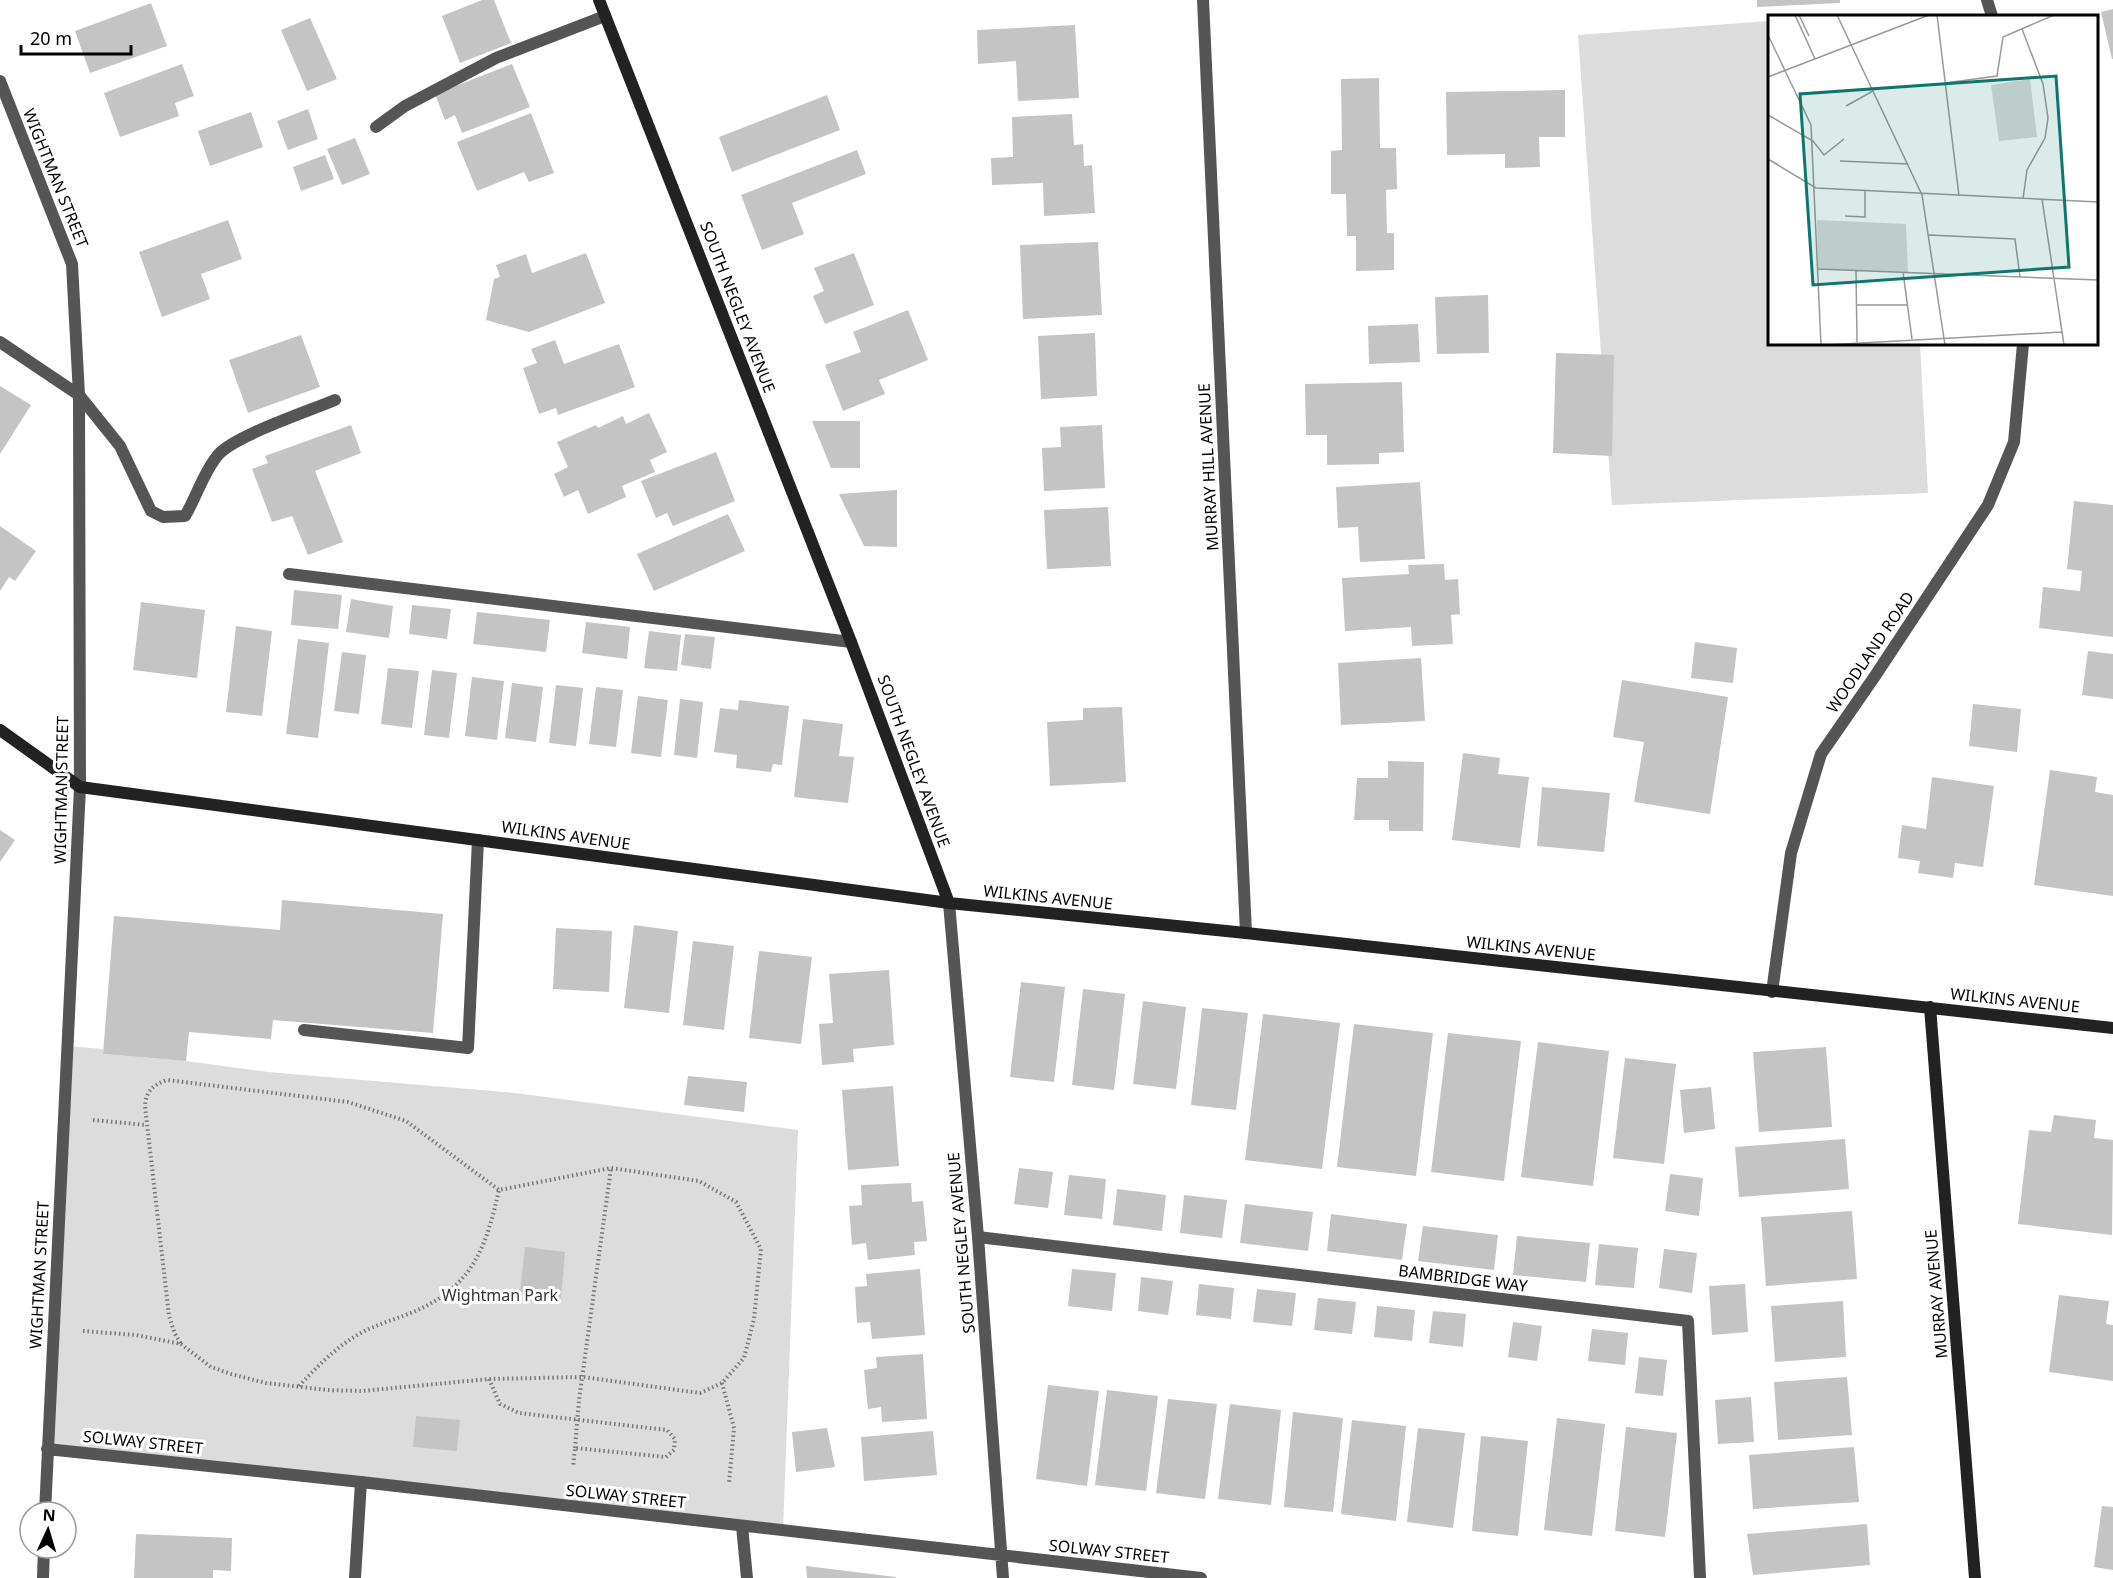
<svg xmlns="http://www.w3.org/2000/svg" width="2113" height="1578" font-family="'Noto Sans',sans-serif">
  <rect width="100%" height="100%" fill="#fff"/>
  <path fill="#dcdcdc" d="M1769,21L1770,344H1920L1928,493L1612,505L1578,35Z
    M68,1046L103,1049V1054L186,1061L268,1072L515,1093L798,1130L783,1531L47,1449Z"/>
  <path fill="#c4c4c4" d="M482,0H494L511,43L460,63L442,16Z
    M1757,0H1840V3L1757,7Z
    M151,3L167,46L90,73L75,31Z
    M2113,9V59H2112L2101,12Z
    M310,18L337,79L307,91L281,30Z
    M1075,25L1079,98L1018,101L1016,61L978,64L977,30Z
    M182,64L194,96L175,103L179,116L120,137L104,93Z
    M512,64L530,107L462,133L455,115L445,120L435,94Z
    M1379,78L1380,148H1396L1397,189L1386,190L1387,233H1394V270L1356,271V236H1347L1346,194H1331V151L1342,150L1341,79Z
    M1565,90V137H1539L1540,167L1505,168V154L1447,155L1446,92Z
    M827,95L840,130L732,172L719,137Z
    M308,109L318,139L288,150L277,121Z
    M251,112L263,147L210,166L198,131Z
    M531,113L554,173L529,182L524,172L477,191L457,142Z
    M1072,114L1074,145L1083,144L1084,166L1092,165L1095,213L1044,216L1043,183L992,185L991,158L1013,157L1012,117Z
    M355,138L370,174L342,185L327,149Z
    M857,150L866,174L792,203L804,234L762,250L741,195Z
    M325,155L334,179L301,191L293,167Z
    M228,220L242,259L201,274L210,299L162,317L139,252Z
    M1098,242L1102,315L1023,319L1020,245Z
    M586,253L605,303L529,332L486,320L494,279L500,277L496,265L526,254L532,273Z
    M854,253L874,305L825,324L813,296L824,291L814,268Z
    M1488,295L1489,353L1437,354L1435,297Z
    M908,310L928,360L879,380L885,394L843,411L825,365L861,352L853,332Z
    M1418,324L1420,362L1369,364L1368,326Z
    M1095,333L1097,396L1041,399L1038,336Z
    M301,335L320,387L248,413L229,360Z
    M555,340L564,364L619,344L635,387L558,415L556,408L539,414L523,368L537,363L531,349Z
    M1556,353L1614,355L1612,456L1553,453Z
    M1402,382L1404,452L1379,453V464L1327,465V435H1306L1305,384Z
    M0,386L31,405L0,454Z
    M649,413L667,452L650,460L655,472L622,486L626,497L588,514L578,490L564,497L554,474L568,467L557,442L596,425L598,428L623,416L626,424Z
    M812,421H860V468H831Z
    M351,425L361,453L315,471L343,542L308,555L292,516L272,522L252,469L268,463L265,456Z
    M1102,425L1105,488L1044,491L1042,448L1061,447L1060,427Z
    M716,452L735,501L673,526L667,513L656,518L641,481Z
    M1420,482L1425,559L1360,562L1358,527L1338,528L1336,487Z
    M897,490V547L864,546L839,494Z
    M2074,501L2113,505V637L2039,628L2043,587L2080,591L2082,571L2067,569Z
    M1108,507L1111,566L1047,569L1044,510Z
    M728,514L745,551L654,591L637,554Z
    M0,526L36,551L15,581L9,577L0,591Z
    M1444,564L1445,580L1458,579L1460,614L1451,615L1453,644L1412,646L1411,627L1345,631L1342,578L1409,574L1408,565Z
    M294,590L342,595L338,629L291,625Z
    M351,599L393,606L389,638L346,632Z
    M141,602L205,610L197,678L133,670Z
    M412,605L451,609L447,639L409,634Z
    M477,612L550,620L546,652L473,644Z
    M586,622L630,627L627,659L582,653Z
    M236,626L272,631L262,716L226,712Z
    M649,631L681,635L677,671L644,668Z
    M685,634L715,637L711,669L681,665Z
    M298,639L329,643L318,738L286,734Z
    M1695,642L1737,648L1733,683L1691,678Z
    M2088,651L2113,654V699L2082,695Z
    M342,652L366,655L359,714L334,711Z
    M1421,658L1425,721L1341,725L1338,663Z
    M388,668L419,671L412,728L381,724Z
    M432,670L457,673L449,738L424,735Z
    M472,677L504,681L497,740L465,736Z
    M1622,680L1728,697L1710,814L1634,802L1644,742L1613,737Z
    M512,683L543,687L536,742L505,738Z
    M556,685L583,688L576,746L549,743Z
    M596,687L623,690L616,747L589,744Z
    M638,696L668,700L661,757L631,753Z
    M680,699L703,702L697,758L674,755Z
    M739,700L789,706L782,765L773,764L771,772L736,768L737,755L714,752L720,708L738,710Z
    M1973,704L2021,709L2017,752L1969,746Z
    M1122,707L1126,782L1050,786L1047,722L1083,720V708Z
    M803,719L843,724L839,756L854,757L848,803L794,797Z
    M1463,753L1500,758L1498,774L1529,777L1520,848L1452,840Z
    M1388,761L1424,762L1423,831H1389V820H1354L1357,778H1388Z
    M2050,770L2097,777L2095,792L2113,795V896L2034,885Z
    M1932,777L1994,786L1983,867L1955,863L1953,878L1918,873L1920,861L1898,858L1902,825L1926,829Z
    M1542,787L1610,793L1604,852L1537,846Z
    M0,830L15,840L0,862Z
    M282,900L443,914L433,1033L273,1020L271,1039L189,1032L186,1061L103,1054L114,916L280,930Z
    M634,925L678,931L669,1013L624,1008Z
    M556,928L612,931L609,992L553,989Z
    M693,941L734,946L724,1030L683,1025Z
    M759,951L812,957L801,1044L749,1038Z
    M889,970L894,1045L853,1049L854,1062L822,1065L819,1024L833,1023L829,974Z
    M1021,982L1065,987L1054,1082L1010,1077Z
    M1083,989L1125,994L1114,1090L1072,1085Z
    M1143,1001L1186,1007L1176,1089L1133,1084Z
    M1202,1008L1248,1013L1236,1110L1191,1105Z
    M1263,1014L1340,1023L1322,1169L1245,1160Z
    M1354,1024L1433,1033L1416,1176L1337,1167Z
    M1448,1033L1521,1041L1504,1181L1431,1172Z
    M1538,1042L1609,1051L1593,1186L1521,1177Z
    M1826,1047L1832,1127L1759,1132L1753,1052Z
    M1625,1058L1676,1064L1664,1164L1613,1158Z
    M688,1076L747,1082L744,1112L684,1105Z
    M893,1086L899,1166L848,1170L842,1090Z
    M1711,1087L1715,1129L1684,1133L1680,1090Z
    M2054,1115L2096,1120L2094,1138L2113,1140L2112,1235L2018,1224L2029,1130L2051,1132Z
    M1845,1139L1849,1189L1739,1197L1735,1147Z
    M1019,1168L1053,1172L1048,1208L1014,1204Z
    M1670,1174L1703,1178L1699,1216L1665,1211Z
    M1069,1175L1106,1179L1102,1219L1064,1215Z
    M911,1183L912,1202L923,1201L927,1241L914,1242L915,1255L868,1260L866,1243L852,1245L849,1206L862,1205L861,1185Z
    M1117,1189L1166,1195L1162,1231L1113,1225Z
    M1184,1195L1227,1200L1222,1238L1180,1233Z
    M1245,1204L1313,1212L1308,1251L1240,1243Z
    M1852,1211L1857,1279L1766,1286L1761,1217Z
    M1331,1214L1407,1224L1402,1260L1327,1251Z
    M1423,1226L1498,1235L1494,1270L1418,1261Z
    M1517,1236L1590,1243L1586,1282L1513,1275Z
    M1599,1244L1638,1248L1634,1288L1595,1285Z
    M525,1247L565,1252L561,1298L520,1293Z
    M1664,1249L1697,1253L1692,1293L1659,1288Z
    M920,1269L925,1335L872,1339L870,1322L857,1323L855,1287L867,1286L866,1274Z
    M1072,1269L1116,1273L1112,1311L1068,1306Z
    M1141,1277L1173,1281L1168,1315L1138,1311Z
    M1199,1284L1234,1288L1231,1319L1196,1315Z
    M1745,1284L1748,1332L1712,1335L1709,1286Z
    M1257,1289L1296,1293L1292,1326L1253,1322Z
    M2059,1295L2109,1301L2106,1324L2113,1325V1381L2049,1372Z
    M1318,1298L1356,1302L1352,1334L1314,1330Z
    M1843,1301L1846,1357L1775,1362L1771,1306Z
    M1377,1306L1415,1310L1412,1341L1374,1337Z
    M1433,1311L1466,1314L1463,1347L1429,1343Z
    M1513,1322L1542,1326L1537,1361L1508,1357Z
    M1592,1329L1628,1333L1625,1365L1588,1361Z
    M923,1354L927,1419L882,1422L881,1407L868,1409L864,1370L877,1368L876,1357Z
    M1639,1357L1667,1360L1663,1396L1635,1393Z
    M1847,1377L1852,1435L1778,1440L1774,1382Z
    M1048,1385L1099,1391L1087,1486L1036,1479Z
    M1107,1390L1158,1396L1146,1491L1095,1485Z
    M1751,1397L1754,1442L1718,1444L1715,1400Z
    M1168,1399L1217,1404L1205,1499L1156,1493Z
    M1230,1404L1281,1410L1271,1505L1218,1499Z
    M1293,1412L1343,1418L1333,1512L1284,1507Z
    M416,1416L460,1420L457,1451L413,1447Z
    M1557,1418L1605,1424L1592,1536L1544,1530Z
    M1352,1420L1406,1426L1396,1521L1341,1514Z
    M1626,1427L1677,1433L1665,1537L1615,1531Z
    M827,1428L835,1467L796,1472L792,1432Z
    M1418,1428L1465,1433L1453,1528L1407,1522Z
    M933,1431L937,1475L864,1481L861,1437Z
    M1481,1436L1528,1441L1518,1536L1472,1531Z
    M1854,1447L1859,1502L1753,1509L1749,1455Z
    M2102,1506L2113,1507V1570L2094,1567Z
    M1867,1524L1870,1565L1753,1575L1747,1534Z
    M136,1534L232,1538L231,1571L213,1570V1578H134Z
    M806,1566L896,1577V1578H807Z"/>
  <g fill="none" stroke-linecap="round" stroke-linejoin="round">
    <path stroke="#777" stroke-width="4" stroke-dasharray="1.5 3" stroke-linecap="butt" d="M93,1120L146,1125
      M83,1331L136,1335L181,1344L211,1367L231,1374L266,1383L328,1390L362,1391L489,1379L583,1377L700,1393L722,1383L744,1358L754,1319L761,1249L736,1202L699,1181L611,1168L499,1190L406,1121L348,1102L167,1080C153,1085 146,1091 145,1106L169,1316L175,1334L181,1344
      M489,1379L500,1404L519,1413L667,1430L675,1439L674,1450L666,1457L575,1448L573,1467
      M722,1383L734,1428L729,1483
      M299,1386C316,1368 333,1350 354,1337C376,1323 403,1318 426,1306C476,1280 487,1242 499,1190
      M575,1448L579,1400L611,1168"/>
    <path stroke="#555" stroke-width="12" d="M376,127L405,106L496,58L605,16
      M0,342L79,395L120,446L151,511L163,517L185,516C197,496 203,473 218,455C234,436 309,411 335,400
      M289,574L851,642
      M304,1030L468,1048L478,840
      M978,1237L1688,1321L1700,1578
      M742,1526L747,1578
      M355,1578L361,1482"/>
    <path stroke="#555" stroke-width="12" d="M1203,0L1246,933
      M1987,0L1992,16
      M0,81L72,264L79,395L80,787L45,1512
      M949,903L978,1237L1003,1578
      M1772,992L1791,853L1821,754L1875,676L1988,505L2014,442L2023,344
      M47,1449L361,1482L1201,1578
      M43,1578L44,1548"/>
    <path stroke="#222" stroke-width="12" d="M599,0L851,642L949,903
      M0,730L80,787L949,903L1246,933L2113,1028
      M1930,1007L1975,1578"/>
  </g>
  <g text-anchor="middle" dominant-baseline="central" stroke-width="6" stroke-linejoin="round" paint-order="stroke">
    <g font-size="16" fill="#000" stroke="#fff">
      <text transform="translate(56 178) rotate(68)">WIGHTMAN STREET</text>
      <text transform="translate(738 307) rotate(69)">SOUTH NEGLEY AVENUE</text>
      <text transform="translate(1208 467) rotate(-93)">MURRAY HILL AVENUE</text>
      <text transform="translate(1870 652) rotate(-56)">WOODLAND ROAD</text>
      <text transform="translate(914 761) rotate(70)">SOUTH NEGLEY AVENUE</text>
      <text transform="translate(61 790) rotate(-89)">WIGHTMAN STREET</text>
      <text transform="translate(566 835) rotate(8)">WILKINS AVENUE</text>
      <text transform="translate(1048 897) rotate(6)">WILKINS AVENUE</text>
      <text transform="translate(1531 948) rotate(6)">WILKINS AVENUE</text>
      <text transform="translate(2015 1000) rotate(6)">WILKINS AVENUE</text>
      <text transform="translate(961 1243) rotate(-95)">SOUTH NEGLEY AVENUE</text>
      <text transform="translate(39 1275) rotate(-87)">WIGHTMAN STREET</text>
      <text transform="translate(1463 1278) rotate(7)">BAMBRIDGE WAY</text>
      <text transform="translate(1936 1294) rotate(-95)">MURRAY AVENUE</text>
      <text transform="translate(143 1442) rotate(6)">SOLWAY STREET</text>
      <text transform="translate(626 1496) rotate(6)">SOLWAY STREET</text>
      <text transform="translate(1109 1551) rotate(6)">SOLWAY STREET</text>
    </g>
    <g font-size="16" fill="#333" stroke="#fff">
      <text x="500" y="1295">Wightman Park</text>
    </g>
  </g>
  <g transform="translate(1768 15)">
    <rect width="330" height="330" fill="#fff"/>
    <path d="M262,64L269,122L231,126L223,70ZM49,205L138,209L140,257L50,254Z" fill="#dcdcdc"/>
    <path fill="none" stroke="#999" stroke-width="1.5" d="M27,0L47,44M31,0L41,21M69,0L154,180L177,330M169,0L191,181M254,14L275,69L280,103L277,123L259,155L255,184M0,20L43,110L53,330M0,62L161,0M177,68L229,61L235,22L286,0M78,91L105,76M0,100L45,126L56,140L76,124M0,144L48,173L330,187M72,146L140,149M274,184L296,330M77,201L97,202V176M161,220L247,224L252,262M50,254L330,265M88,255L89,327M135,257L144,324M89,290H140M57,330L294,317"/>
    <path fill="#0f766e" fill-opacity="0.15" stroke="#0f766e" stroke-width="3" d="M288,61L301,252L45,270L32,79Z"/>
    <rect width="330" height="330" fill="none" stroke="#000" stroke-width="3"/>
  </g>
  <g transform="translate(48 1530) rotate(4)"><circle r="28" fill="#ffffff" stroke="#999999" stroke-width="1.5"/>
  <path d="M0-4.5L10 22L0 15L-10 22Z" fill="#000000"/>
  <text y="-9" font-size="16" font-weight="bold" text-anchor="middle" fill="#000000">N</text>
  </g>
  <path d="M21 45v9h110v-9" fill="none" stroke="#000000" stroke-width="3"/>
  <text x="30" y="45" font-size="18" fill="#000000" stroke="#ffffff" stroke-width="4.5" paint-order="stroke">20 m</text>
</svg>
